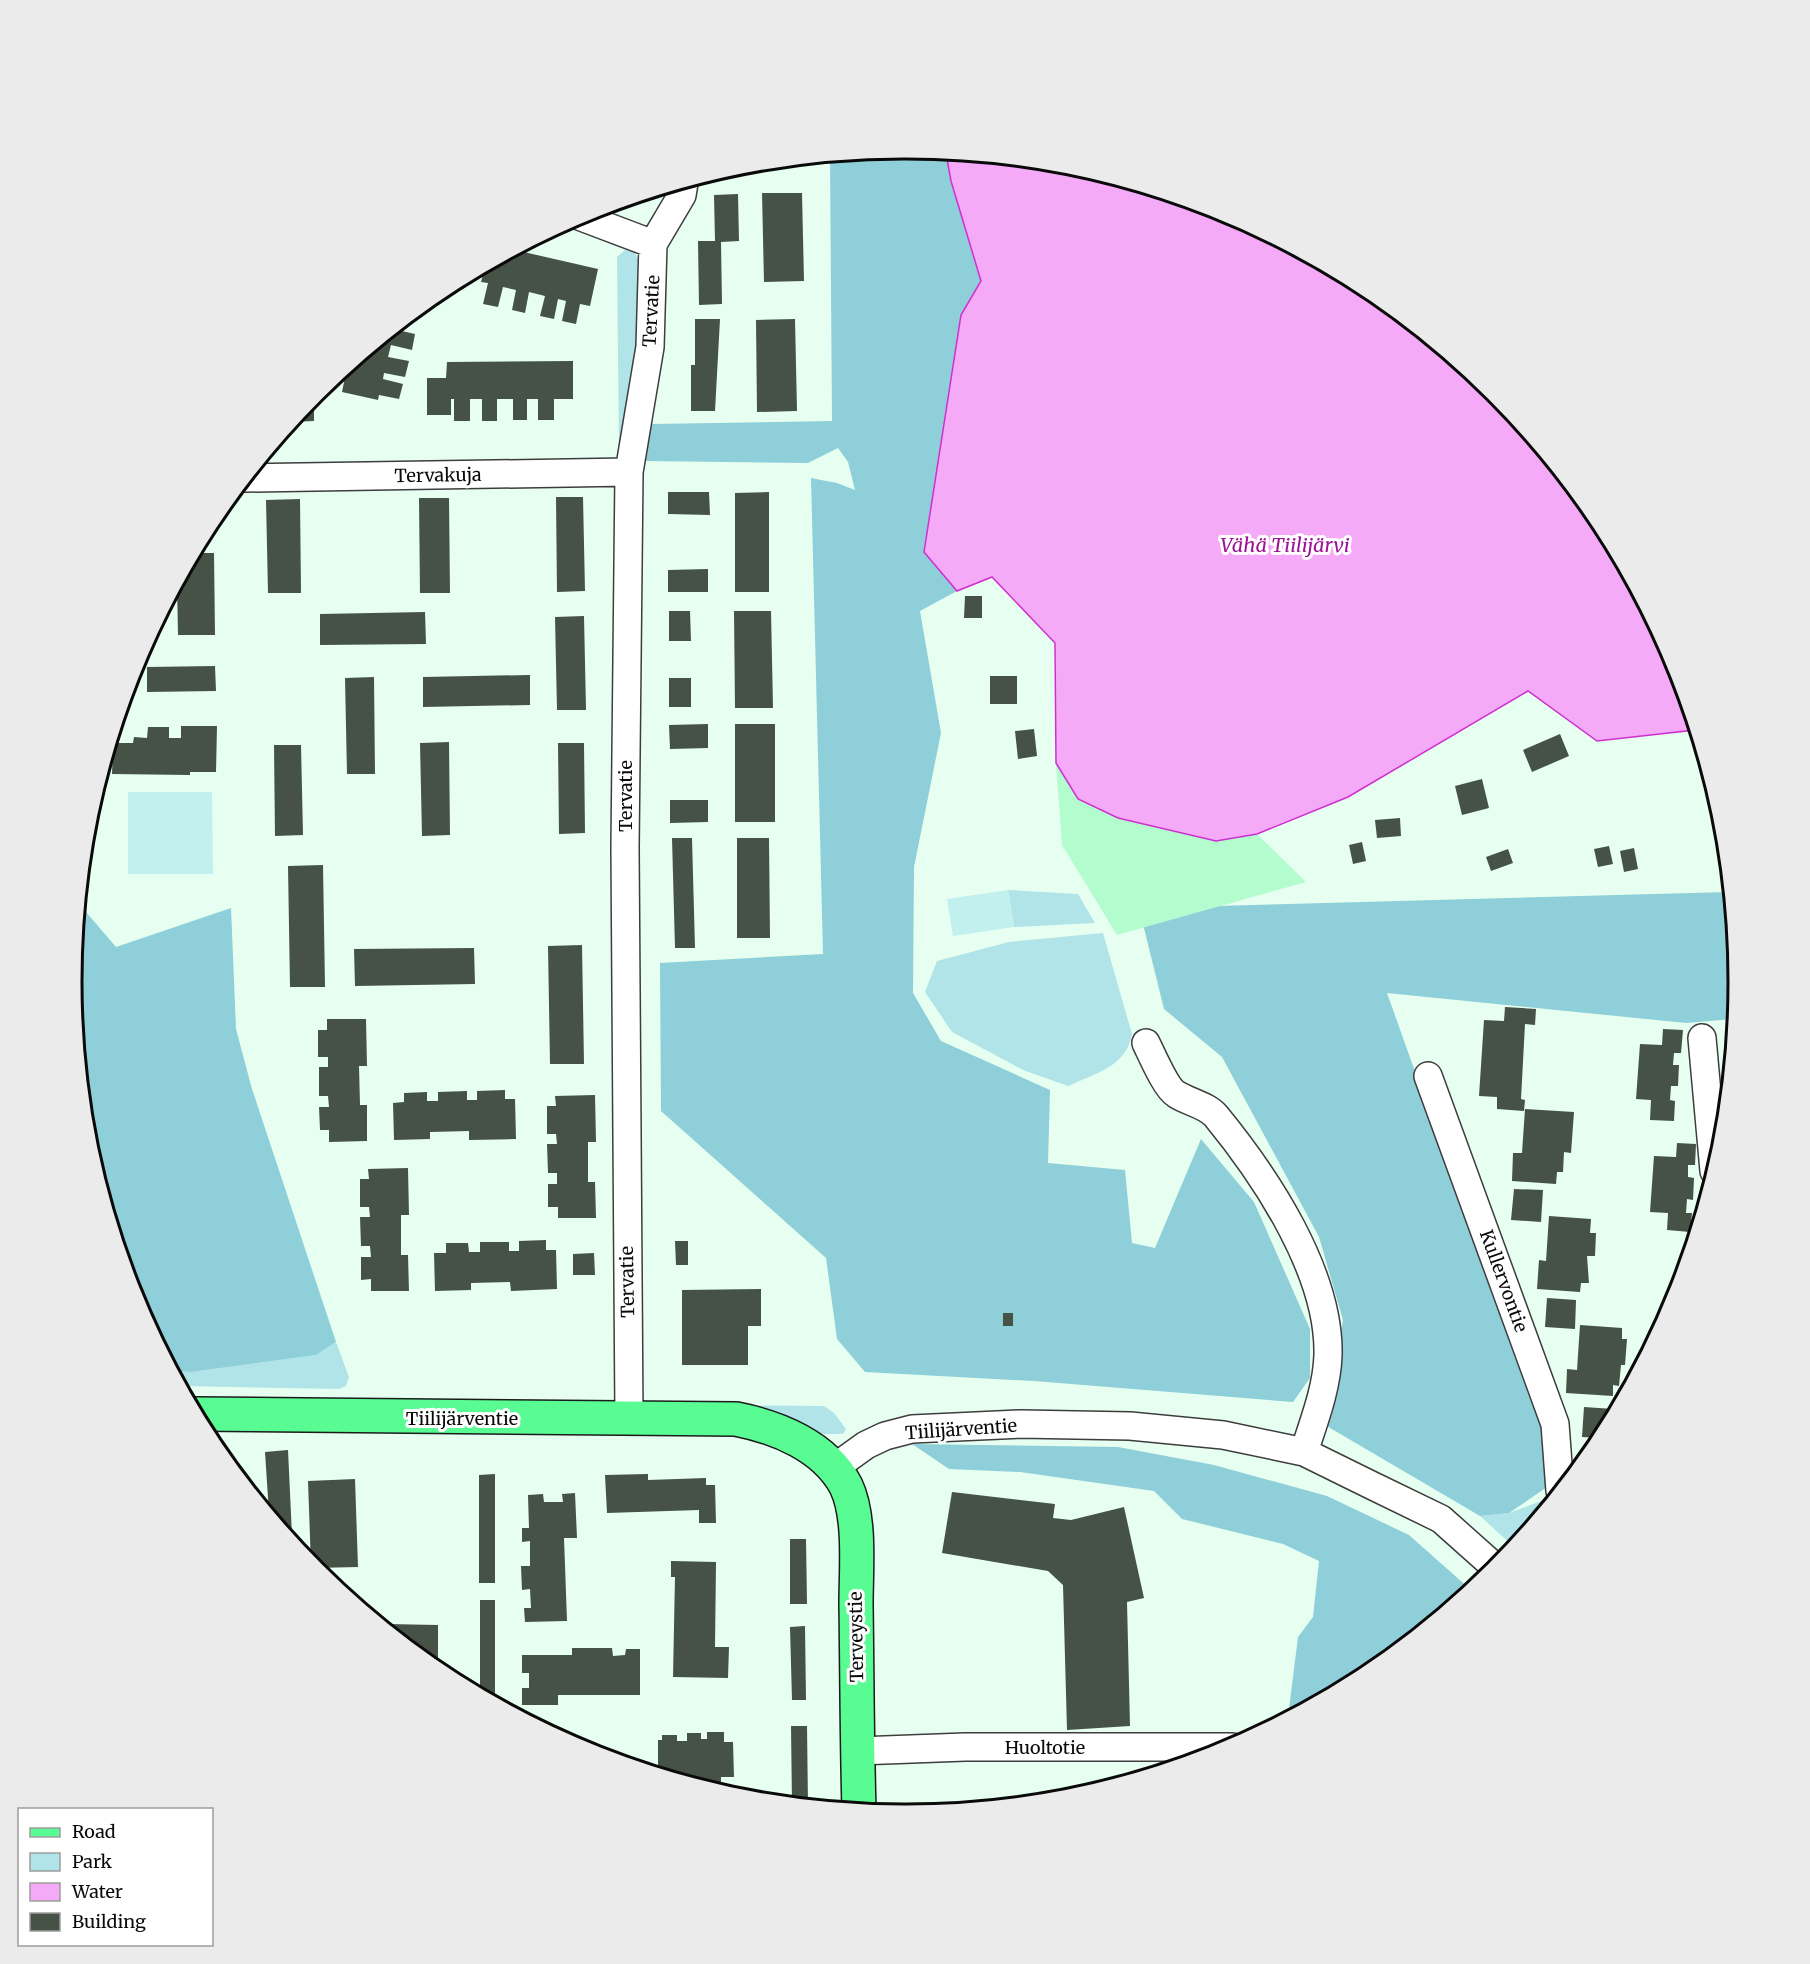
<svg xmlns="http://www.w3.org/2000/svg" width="1810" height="1964" font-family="Merriweather,serif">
  <rect width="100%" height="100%" fill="#e6fff0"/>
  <path fill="#b0e4e9" d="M625,250L635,253L646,278L649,298L619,451L617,257Z
    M1008,890L1078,894L1095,923L1014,927Z
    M1103,933L1132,1034C1126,1067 1096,1073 1068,1086L1023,1070L952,1032L925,992L937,961L1009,942Z
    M336,1342L349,1377L346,1386L339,1389L181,1386L173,1371L191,1372L316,1355Z
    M663,1405L824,1406L834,1413L846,1429L843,1434H816Z
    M1552,1497L1514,1547L1480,1516L1509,1513Z"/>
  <path fill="#8fcfda" d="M905,149L946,153L951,181L981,281L961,315L925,552L957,591L920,611L941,733L914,867L913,993L941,1041L1050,1090L1048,1163L1125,1170L1132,1243L1155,1248L1201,1139L1254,1202L1310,1329V1378L1293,1402L1034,1381L865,1372L837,1339L826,1258L661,1111L660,963L823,954L811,478L837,483L855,490L848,462L838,448L808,463L645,461L651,424L832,421L830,156Z
    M1729,892L1738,982L1734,1019L1686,1023L1387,993L1552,1456L1550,1485L1509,1513L1480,1516L1325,1425L1343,1320L1319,1237L1222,1057L1164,1009L1139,908Z
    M80,905L116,947L231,908L236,1029L252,1089L336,1342L316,1355L191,1372L173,1371L135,1300L88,1144L72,982Z
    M912,1444L1118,1447L1214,1465L1327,1496L1409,1535L1471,1590L1368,1675L1288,1717L1298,1637L1313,1617L1319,1561L1283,1544L1182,1519L1154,1491L1020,1472L949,1469Z"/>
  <path fill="#b2fcce" d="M1056,763L1078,799L1216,841L1257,834L1306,882L1117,935L1062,845Z"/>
  <path fill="#c2f0ee" d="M128,792H212L213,874H128Z
    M1008,890L1014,927L953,936L947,899Z"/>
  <path fill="#f5aaf7" stroke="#d02fd0" stroke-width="1.5" d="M946,153L1068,165L1224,213L1368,290L1494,393L1598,519L1675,664L1695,730L1597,741L1528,691L1348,797L1257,834L1216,841L1118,818L1078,799L1056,763L1055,643L992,577L957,591L924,552L961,315L981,281L951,181Z"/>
  <path fill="#465246" d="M762,193H802L804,281L764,282Z
    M738,194L739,241L721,242L722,304L699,305L698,241H715L714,195Z
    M515,250L598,269L590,306L580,304L576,324L562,321L566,301L558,299L554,319L540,316L545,296L529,292L525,313L512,310L516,290L503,287L498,307L483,304L488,283L481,282L485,267Z
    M695,319H720L715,411H691V365H695Z
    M795,319L797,411L757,412L756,320Z
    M393,329L415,334L412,350L391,345L388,357L409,361L405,377L384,373L383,379L403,384L399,399L379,395L378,400L342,392L347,367Z
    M573,361V399H554V420H538V399H527V420H513V399H497V421H482V399H470V421H454V399H451V415H427V378H446L447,362Z
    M314,395V421L292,422Z
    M668,492H709L710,515L668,514Z
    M769,492V592H735V493Z
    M556,497H583L585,591L557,592Z
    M419,498H449L450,593H420Z
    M300,499L301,593H268L266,500Z
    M194,553H214L215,635H178L177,585Z
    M708,569V592H668V570Z
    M965,596H982V618H964Z
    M669,611H690L691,641H669Z
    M734,611H771L773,708H735Z
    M425,612L426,644L320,645V614Z
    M584,616L586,710H557L555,617Z
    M215,666L216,691L147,692V667Z
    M530,675V705L423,707V677Z
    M990,676H1017V704H990Z
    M374,677L375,774H347L345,678Z
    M669,678H691V707H669Z
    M708,724V748L670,749L669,725Z
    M735,724H775V822H735Z
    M181,726H217L216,772H190V775L112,774L113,743H133L134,737L147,738L148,727H169V738H181Z
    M1034,729L1037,756L1018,759L1015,731Z
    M1560,734L1569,756L1532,772L1523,750Z
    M449,742L450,835L422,836L420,743Z
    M558,743H584L585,833L559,834Z
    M274,745H301L303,835L275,836Z
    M1482,779L1489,808L1462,815L1455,786Z
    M670,800H708V822L670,823Z
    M1400,818L1401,836L1377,838L1375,820Z
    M672,838H692L695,948H675Z
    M737,838H769L770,938H737Z
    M1362,842L1366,861L1353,864L1349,845Z
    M1609,846L1613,864L1598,867L1594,849Z
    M1634,848L1638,869L1624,872L1620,851Z
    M1508,849L1513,863L1491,871L1486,857Z
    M323,865L325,987H290L288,866Z
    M582,945L584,1064H550L548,946Z
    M474,948L475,984L355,986L354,949Z
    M1505,1007L1536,1009L1535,1025L1525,1024L1521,1099L1525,1100L1524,1111L1497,1109V1097L1479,1096L1484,1020L1504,1021Z
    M327,1019H366L367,1066H359L360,1105H367V1141L329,1142V1130H320L319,1107H329L328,1096H319V1067H328V1057H318V1030H327Z
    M1663,1029L1683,1030L1681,1053H1674L1673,1065H1679L1678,1086H1671L1670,1100L1675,1101L1674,1121L1650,1120L1651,1100L1636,1099L1640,1044L1662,1045Z
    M505,1090V1099H515L516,1139L469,1140V1131L430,1132V1139L394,1140L393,1103L404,1102V1093L427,1092V1101H438V1092L467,1091V1100H477V1091Z
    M595,1095L596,1142H588V1182H595L596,1218H558V1207H548V1184H557V1173H548L547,1144H557L556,1134H547V1106H556L555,1096Z
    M1525,1109L1574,1112L1571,1153L1564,1152L1563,1172H1557L1556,1184L1512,1181L1513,1153H1522Z
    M1677,1143L1696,1144L1695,1165H1688V1177L1694,1178L1693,1200L1687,1199L1686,1213H1692L1690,1232L1667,1230L1668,1213L1650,1212L1654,1156L1676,1157Z
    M408,1168L409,1215H401V1255H408L409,1291H371V1279L361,1280V1257H371L370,1246H361L360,1217H370L369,1207H360V1179H369L368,1169Z
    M1514,1189L1543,1190L1541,1222L1511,1220Z
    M1549,1216L1591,1219L1590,1233H1596L1595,1256H1587L1589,1283H1581L1580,1292L1537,1289L1539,1260L1546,1261Z
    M546,1240V1250H556L557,1289L511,1291L510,1282L471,1283V1290L435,1291L434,1253H446V1243H468L469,1252H480V1242H509V1251H519V1241Z
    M675,1241H688V1265H676Z
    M594,1253L595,1275H573V1254Z
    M761,1289V1326H748V1365H682V1290Z
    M1547,1298L1576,1300L1575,1329L1545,1327Z
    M1003,1313H1013V1326H1003Z
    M1580,1325L1622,1328V1339H1627L1625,1365H1621L1619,1386L1613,1385V1396L1566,1393L1567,1369L1577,1370Z
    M1584,1407L1614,1409L1613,1415L1601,1438L1582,1437Z
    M288,1450L292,1535L287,1536L269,1513L265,1452Z
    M495,1474V1583H479V1475Z
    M648,1474V1480L706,1478V1485H715L716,1523H699V1510L607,1513L605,1475Z
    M355,1479L358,1567L314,1568L311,1565L308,1481Z
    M952,1492L1055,1504L1053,1518L1071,1520L1124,1507L1144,1598L1127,1602L1130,1726L1067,1730L1063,1585L1048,1571L942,1553Z
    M575,1493L577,1538H564L567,1621L525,1622L524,1608H531L530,1589L522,1590L521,1566H530V1541L522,1542V1528H529L528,1495L543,1494L544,1502H563L562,1494Z
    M790,1539H806L807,1604H790Z
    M671,1561L716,1562L715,1647H729L728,1678L673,1677L675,1577H671Z
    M480,1600H495V1703L480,1695Z
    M387,1624L438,1625V1671L387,1630Z
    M805,1626L806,1700H792L790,1627Z
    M572,1648H612L613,1656L625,1655L626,1649H640V1695H558V1705H522V1688H529V1673H522V1655H572Z
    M791,1726H807L808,1805L792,1804Z
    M707,1732H724V1742H733L734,1777H721V1792L658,1773V1740H662V1735H677V1741H687V1733H701V1739H707Z"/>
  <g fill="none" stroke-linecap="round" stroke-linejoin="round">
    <defs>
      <path id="minor" d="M579,216L653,244
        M246,478L629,472
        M1702,1038L1714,1171
        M1146,1043C1152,1055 1166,1088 1176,1094C1188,1102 1207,1105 1216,1116C1266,1177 1330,1273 1328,1355C1327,1388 1314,1421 1304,1452
        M1428,1076L1555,1424L1560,1491
        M629,1419L625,848L629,472L650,347L653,244L682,195L684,183
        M834,1468L866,1445L885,1436L912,1429L1021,1424L1130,1426L1223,1435L1304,1452L1371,1485L1441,1519L1496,1568
        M858,1751L965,1747H1232"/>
      <path id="major" d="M196,1414L736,1419C777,1427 825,1446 846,1486C861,1517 856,1570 856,1604C857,1673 857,1742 859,1810"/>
    </defs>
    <use href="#minor" stroke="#3d3d3d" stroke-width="30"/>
    <use href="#major" stroke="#1b1b1b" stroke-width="36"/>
    <use href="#minor" stroke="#fff" stroke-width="27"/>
    <use href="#major" stroke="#59fc93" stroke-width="33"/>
  </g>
  <g text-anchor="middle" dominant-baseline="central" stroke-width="6" stroke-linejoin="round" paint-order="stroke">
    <g font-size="18" fill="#0a0a0a" stroke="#fff">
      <text transform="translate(651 311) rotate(-87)">Tervatie</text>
      <text transform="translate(438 475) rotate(-1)">Tervakuja</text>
      <text transform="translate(625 796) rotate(-90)">Tervatie</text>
      <text transform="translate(1504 1281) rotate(70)">Kullervontie</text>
      <text transform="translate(627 1282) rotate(-91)">Tervatie</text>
      <text x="462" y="1418">Tiilijärventie</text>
      <text transform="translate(961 1429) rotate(-4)">Tiilijärventie</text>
      <text transform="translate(856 1637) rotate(-91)">Terveystie</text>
      <text x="1045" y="1747">Huoltotie</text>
    </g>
    <g font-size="20" font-style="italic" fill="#9d1297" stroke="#fff">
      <text x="1285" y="544">Vähä Tiilijärvi</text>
    </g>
  </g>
  <path d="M0 0H1810V1964H0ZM904 159H906A822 822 0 0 1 1728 981V982A822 822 0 0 1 906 1804H904A822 822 0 0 1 82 982V981A822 822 0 0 1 904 159Z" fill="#ebebeb" fill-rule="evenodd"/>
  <path fill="none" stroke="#0a0a0a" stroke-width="3" d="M904 159H906A822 822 0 0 1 1728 981V982A822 822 0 0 1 906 1804H904A822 822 0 0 1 82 982V981A822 822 0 0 1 904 159Z"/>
  <rect x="18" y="1808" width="195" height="138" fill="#ffffff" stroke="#9d9d9d" stroke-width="1.5"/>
  <rect x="30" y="1828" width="30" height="9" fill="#59fc93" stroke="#9d9d9d" stroke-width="1.5"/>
  <text x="72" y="1838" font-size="18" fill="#0a0a0a">Road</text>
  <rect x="30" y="1853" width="30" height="18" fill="#b0e4e9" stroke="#9d9d9d" stroke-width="1.5"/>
  <text x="72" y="1868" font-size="18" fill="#0a0a0a">Park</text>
  <rect x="30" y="1883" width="30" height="18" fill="#f5aaf7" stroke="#9d9d9d" stroke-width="1.5"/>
  <text x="72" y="1898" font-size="18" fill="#0a0a0a">Water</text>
  <rect x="30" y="1913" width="30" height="18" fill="#465246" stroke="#9d9d9d" stroke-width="1.5"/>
  <text x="72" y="1928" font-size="18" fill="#0a0a0a">Building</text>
</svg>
